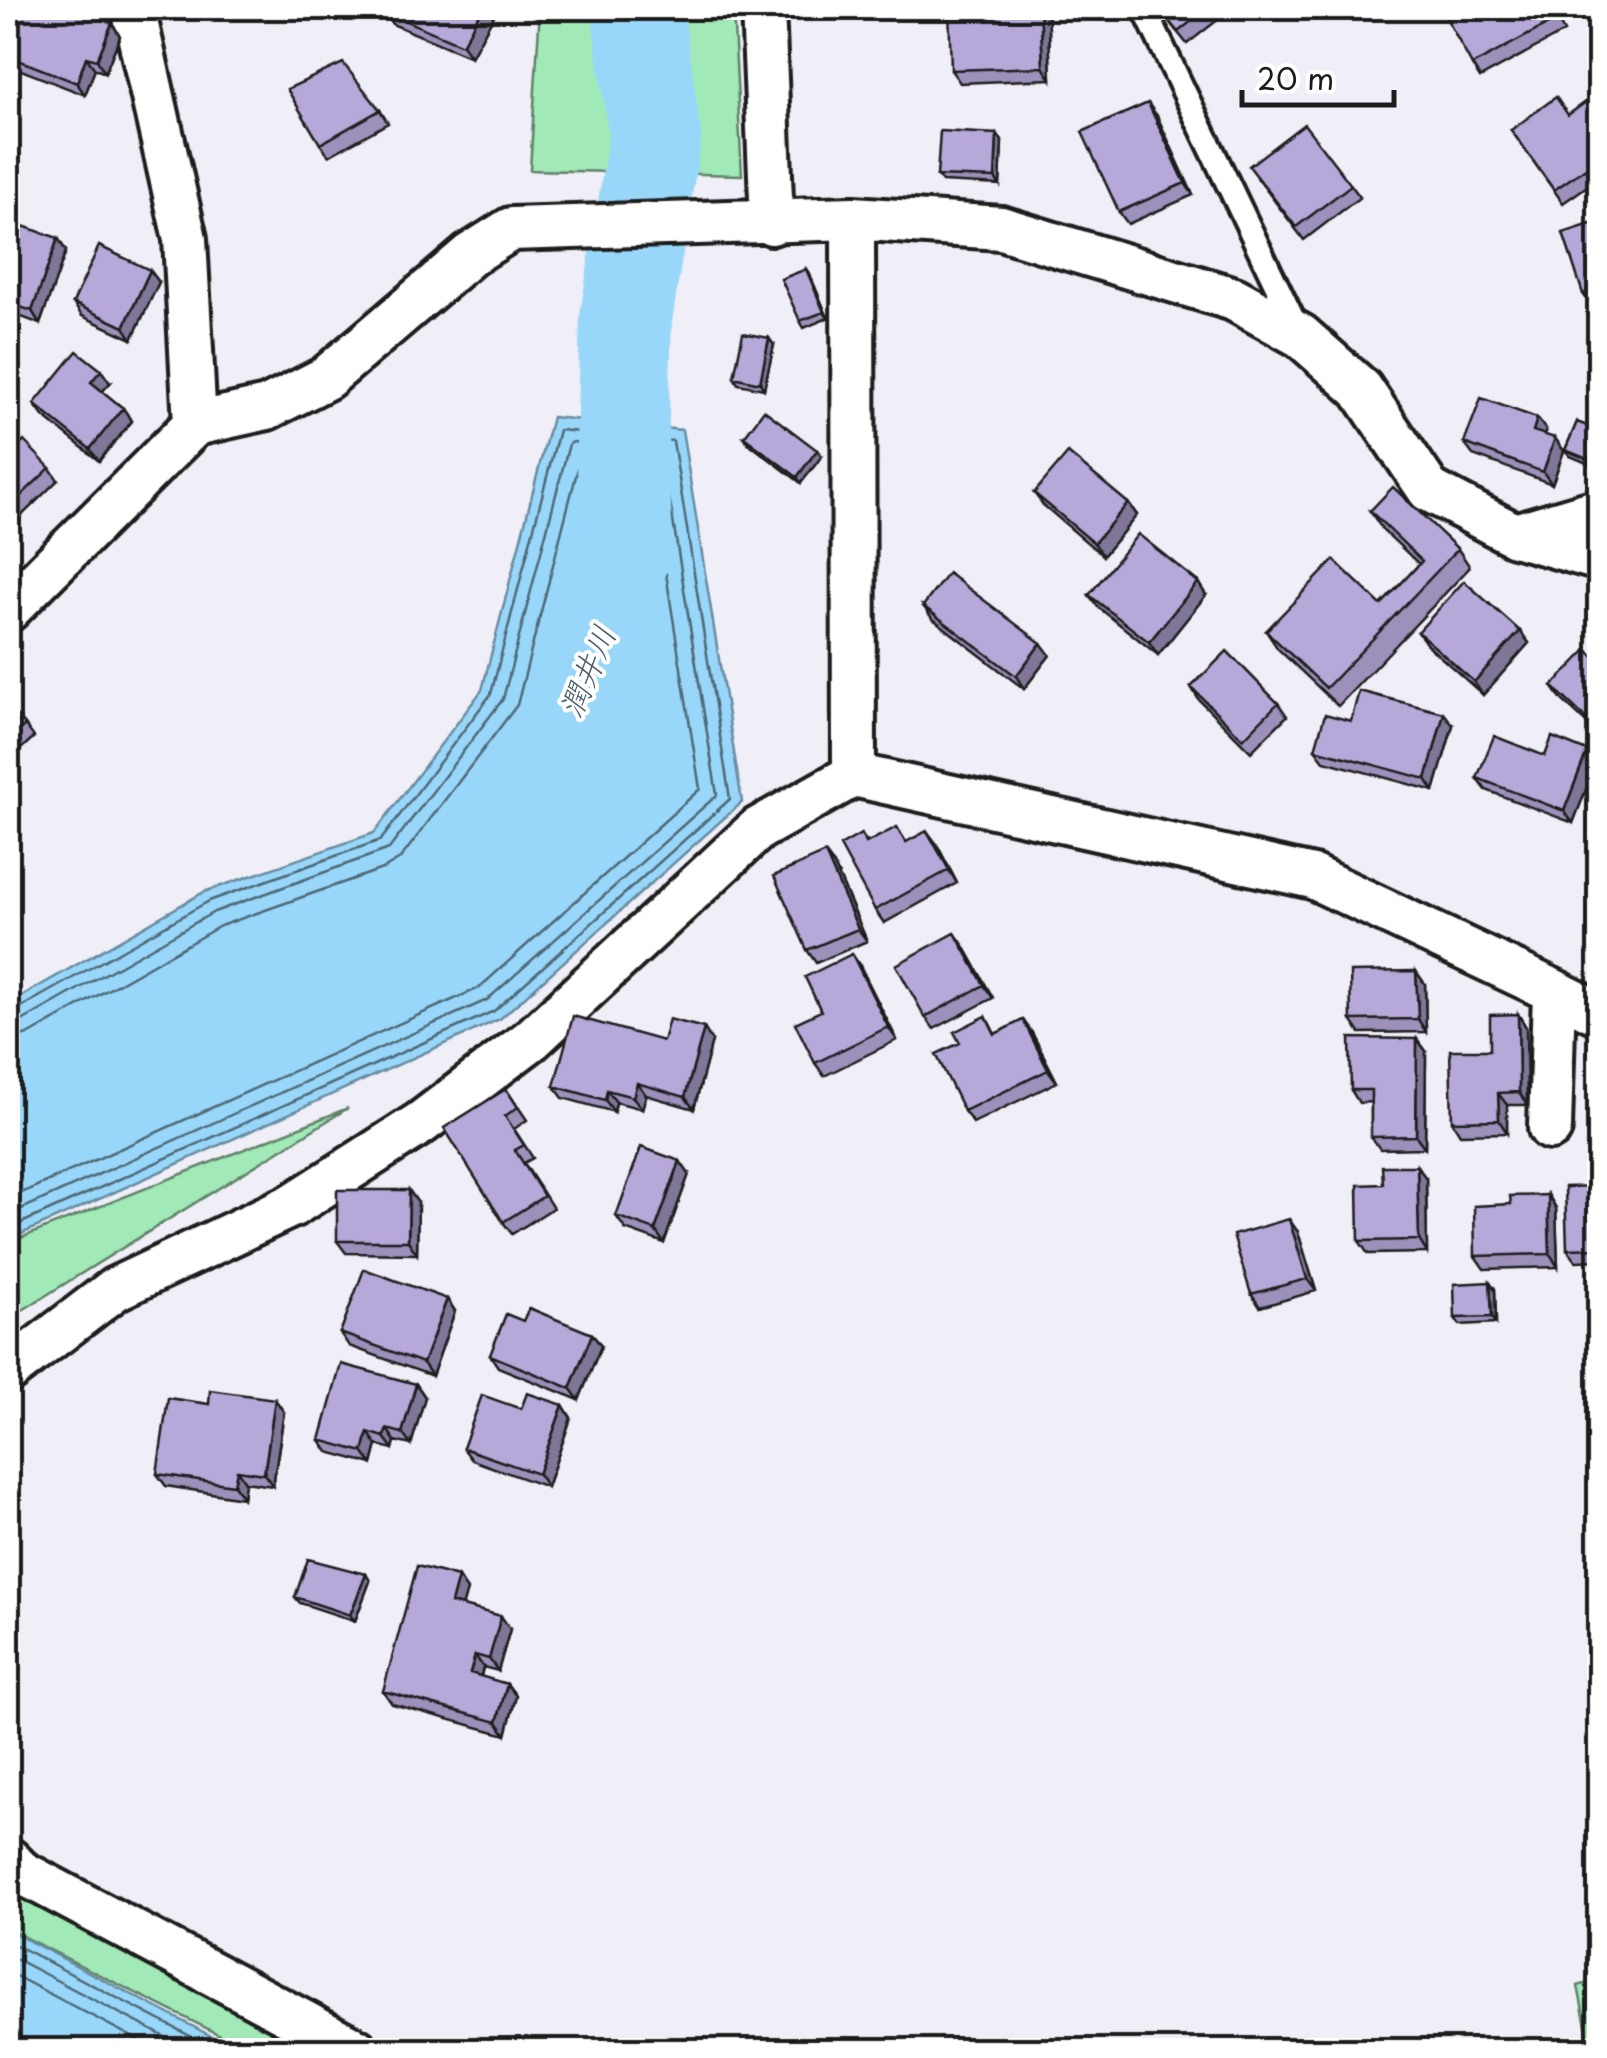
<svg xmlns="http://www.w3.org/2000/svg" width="1607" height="2058" font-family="'Playpen Sans','Klee One',sans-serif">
  <rect width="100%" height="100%" fill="#f0eef7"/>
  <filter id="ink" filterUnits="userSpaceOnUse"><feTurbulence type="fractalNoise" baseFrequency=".01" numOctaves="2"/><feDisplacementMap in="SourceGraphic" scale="20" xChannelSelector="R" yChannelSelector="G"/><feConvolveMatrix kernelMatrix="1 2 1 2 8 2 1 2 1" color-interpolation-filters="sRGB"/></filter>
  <g filter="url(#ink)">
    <path fill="#a1e9b6" stroke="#5e8269" stroke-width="2.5" d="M540,8H733L742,175L530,170Z
      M348,1108L8,1319V1243Z
      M8,1882L334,2050H250L8,1929Z
      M1599,1980V2050H1591L1578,1986Z"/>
    <path fill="#99d7fa" stroke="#678ca1" stroke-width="2.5" d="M552,417L682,430L742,802L500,1019L8,1240V1004L204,892L374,833L482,690Z
      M8,1930L238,2050H8Z"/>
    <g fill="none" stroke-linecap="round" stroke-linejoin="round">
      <path stroke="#4e6775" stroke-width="2.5" d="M8,1012L16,1010L209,901L381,840L491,694L559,430L673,441L730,799L494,1011L8,1229
        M8,1025L22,1021L214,912L389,849L503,699L569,444L573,442L662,452L717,795L487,1000L8,1215
        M8,1040L28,1035L220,926L385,868L400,859L517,705L580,460L585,458L649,466L700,789L479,988L8,1199
        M8,1941L217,2050
        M8,1955L190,2050
        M8,1972L157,2050"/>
      <path stroke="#99d7fa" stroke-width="92" d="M627,549L622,447L626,318L655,136L637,8"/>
      <defs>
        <path id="service" d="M1144,8L1297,328"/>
        <path id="minor" d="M133,8L185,239L195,424
          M763,8L772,223
          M853,218L854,775L1313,877L1554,991L1550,1128
          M1515,535L1600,559
          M8,610L195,424L267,408L326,378L470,255L511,229L853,218L1001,228L1234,299L1301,336L1361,389L1429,490L1515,535L1600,510
          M1554,991L1600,1014
          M8,1371L115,1289L293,1205L421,1123L532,1039L758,829L854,775
          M8,1859L21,1872L356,2050"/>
      </defs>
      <use href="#service" stroke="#1c1c1c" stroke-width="30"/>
      <use href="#minor" stroke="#1c1c1c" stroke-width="50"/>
      <use href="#service" stroke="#fff" stroke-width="22"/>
      <use href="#minor" stroke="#fff" stroke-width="42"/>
    </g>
    <path fill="#9d90bb" stroke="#1c1c1c" stroke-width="2.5" d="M8,8L91,9L89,14L112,23L120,36L105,73L95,69L85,95L8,65Z
      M498,8L471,57L392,24L383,11Z
      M1048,8L1051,79L960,83L951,70Z
      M1158,8H1233L1187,44Z
      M1551,8L1564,32L1480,78L1472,65Z
      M1600,92V177L1563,203L1511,130L1568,115Z
      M380,110L388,123L329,156L320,144Z
      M1157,116L1193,195L1128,224L1119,212Z
      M8,117L14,123L15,189H8Z
      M997,134L1002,141L1000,185L942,182L937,176Z
      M1258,179L1351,185L1360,197L1304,240Z
      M8,221L66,251L40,324L8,312Z
      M1600,221V304L1592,306L1583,294Z
      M806,269L810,275L828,318L804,328L800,321Z
      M159,282L132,339L82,316L73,303Z
      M774,345L764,389L738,384L734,377Z
      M110,383L102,391L132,421L99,461L43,416L34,404Z
      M1577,422L1599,468L1570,456L1565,450Z
      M1546,430L1545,435L1564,451L1552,484L1473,455L1464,443Z
      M744,437L822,456L801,483L748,443Z
      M8,457L50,468L58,480L8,529Z
      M1034,493L1128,503L1137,515L1103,556L1043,505Z
      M1370,511L1458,549L1470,567L1338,706L1278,649L1266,631L1381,605L1419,564L1382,529Z
      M1089,595H1206L1158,655L1098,607Z
      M923,606L1050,655L1024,689L932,618Z
      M1520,631L1529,643L1483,695L1427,645L1418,632Z
      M1600,662V736L1561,699L1552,686Z
      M1191,687L1278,703L1287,716L1251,752L1199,700Z
      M8,706L25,725L34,737L8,761Z
      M1351,721L1453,725L1434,791L1324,761L1315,749Z
      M1545,756L1596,764L1573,823L1486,790L1477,778Z
      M861,834L867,842L936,843L957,883L884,923L875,910Z
      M834,865L867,941L816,963L807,950Z
      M964,946L993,998L934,1029L925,1017Z
      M860,966L897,1040L824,1076L815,1063L821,1011Z
      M1425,984L1426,1032L1360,1033L1351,1020Z
      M1518,1014L1526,1027L1527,1105H1507V1133L1460,1134L1452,1121Z
      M1023,1020L1032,1033L1057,1082L973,1123L964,1111L997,1033Z
      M1417,1039L1426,1051L1425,1148L1380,1149L1371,1137V1102L1359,1103L1351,1090Z
      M663,1041H712L694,1109L646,1095L642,1109L616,1102L614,1112L563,1098L554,1086Z
      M506,1089L527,1120L514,1129L533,1158L524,1163L553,1208L512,1234L503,1222Z
      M689,1174L664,1243L625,1229L616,1216Z
      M1426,1178L1427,1253L1368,1254L1359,1241Z
      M1600,1186V1260L1576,1261L1567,1249Z
      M1548,1195L1556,1208L1558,1267L1484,1269L1475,1256L1511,1204Z
      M418,1203L417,1254L346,1253L337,1241Z
      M1298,1232L1316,1291L1260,1307L1251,1294Z
      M1490,1282L1495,1289L1496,1323L1460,1325L1455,1318Z
      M447,1299L455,1311L432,1376L349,1346L340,1333Z
      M523,1321L592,1334L601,1346L579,1400L498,1367L490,1355Z
      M416,1384L425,1397L411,1445L395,1441L393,1449L377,1445L372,1464L328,1452L320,1440Z
      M209,1404L284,1412L273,1486L245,1482L243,1498L166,1486L157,1474Z
      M563,1405L571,1418L547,1487L472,1460L463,1448L521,1409Z
      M366,1574L370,1581L355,1621L300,1603L295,1597Z
      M467,1590L462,1606L510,1629L498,1671L483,1667L481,1677L507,1684L516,1696L506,1735L392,1704L383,1691Z"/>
    <path fill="#7f7698" stroke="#1c1c1c" stroke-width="2.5" d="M78,8H90L91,9L86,22L77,10Z
      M482,8H498L471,57L462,45Z
      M1040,8H1048L1051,79L1043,67Z
      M112,23L120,36L105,73L97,60Z
      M86,57L95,69L85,95L77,83Z
      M1148,103L1157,116L1193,195L1185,183Z
      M9,117L14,123L15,189L11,183Z
      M997,134L1002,141L1000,185L995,178Z
      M58,238L66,251L40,324L32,311Z
      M806,269L810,275L828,318L824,312Z
      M150,270L159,282L132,339L124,327Z
      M769,338L774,345L764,389L760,383Z
      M101,370L110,383L100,394L91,382Z
      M123,408L132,421L99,461L90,449Z
      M1537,418L1546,430L1542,443L1533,431Z
      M1555,438L1564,451L1552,484L1543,472Z
      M817,450L822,456L801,483L797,477Z
      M1600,450L1599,468L1595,462Z
      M1128,503L1137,515L1103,556L1094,543Z
      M1198,582L1206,595L1158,655L1149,642Z
      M1520,631L1529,643L1483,695L1474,682Z
      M1041,643L1050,655L1024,689L1016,676Z
      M1444,713L1453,725L1434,791L1426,779Z
      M1587,751L1596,764L1573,823L1564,811Z
      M927,831L936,843L957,883L949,870Z
      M825,853L834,865L867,941L858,929Z
      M955,933L964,946L993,998L984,985Z
      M852,954L860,966L897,1040L888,1027Z
      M1416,971L1425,984L1426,1032L1418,1019Z
      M1518,1014L1526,1027L1527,1105L1519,1092Z
      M1023,1020L1032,1033L1057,1082L1048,1070Z
      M704,1028L712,1041L694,1109L685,1097Z
      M1417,1039L1426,1051L1425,1148L1416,1136Z
      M637,1083L646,1095L642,1109L633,1097Z
      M607,1090L616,1102L614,1112L605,1100Z
      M1498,1093L1507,1105V1133L1499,1120Z
      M680,1161L689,1174L664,1243L655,1230Z
      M1417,1166L1426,1178L1427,1253L1419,1240Z
      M409,1190L418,1203L417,1254L408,1241Z
      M1548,1195L1556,1208L1558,1267L1550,1254Z
      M1289,1219L1298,1232L1316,1291L1307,1279Z
      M1490,1282L1495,1289L1496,1323L1492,1317Z
      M447,1299L455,1311L432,1376L423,1363Z
      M592,1334L601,1346L579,1400L570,1388Z
      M416,1384L425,1397L411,1445L402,1433Z
      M275,1399L284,1412L273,1486L264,1474Z
      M563,1405L571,1418L547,1487L538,1474Z
      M387,1429L395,1441L393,1449L384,1437Z
      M368,1432L377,1445L372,1464L363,1452Z
      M237,1470L245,1482L243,1498L234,1485Z
      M366,1574L370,1581L355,1621L350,1615Z
      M458,1577L467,1590L460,1615L451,1603Z
      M501,1616L510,1629L498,1671L489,1659Z
      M475,1655L483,1667L478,1686L470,1673Z
      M507,1684L516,1696L506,1735L497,1722Z"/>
    <path fill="#b6a8d9" stroke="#1c1c1c" stroke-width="2.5" d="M8,8H78L77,10L112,23L97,60L86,57L77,83L8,56Z
      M384,8H482L462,45L383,11Z
      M949,8H1040L1043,67L951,70Z
      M1158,8H1208L1178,32Z
      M1452,8H1549L1556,20L1472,65L1443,12Z
      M343,63L380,110L320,144L287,89Z
      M1600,92V158L1554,190L1511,130L1556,97L1568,115Z
      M1148,103L1185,183L1119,212L1082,132Z
      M8,117H9L11,183H8Z
      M1304,124L1351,185L1296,227L1249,166Z
      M940,131L997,134L995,178L937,176Z
      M8,221L58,238L32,311L8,303Z
      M1600,221V289L1583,294L1563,233Z
      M99,246L150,270L124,327L73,303Z
      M806,269L824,312L800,321L781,279Z
      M743,333L769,338L760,383L734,377Z
      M77,351L101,370L91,382L123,408L90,449L34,404Z
      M1481,398L1537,418L1533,431L1555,438L1543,472L1464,443Z
      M764,410L817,450L797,477L744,437Z
      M1577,422L1600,431V450L1595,462L1565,450Z
      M24,441L50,468L8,508V457Z
      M1068,453L1128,503L1094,543L1034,493Z
      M1393,487L1458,549L1326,688L1266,631L1334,560L1381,605L1422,561L1370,511Z
      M1138,534L1198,582L1149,642L1089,595Z
      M948,573L1041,643L1016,676L923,606Z
      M1464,581L1520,631L1474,682L1418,632Z
      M1587,650L1600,662V732L1552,686Z
      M1227,651L1278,703L1243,739L1191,687Z
      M1359,691L1444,713L1426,779L1315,749L1325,714L1351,721Z
      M8,706L25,725L8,741Z
      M1494,736L1545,756L1552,737L1587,751L1564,811L1477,778Z
      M897,827L906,842L927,831L949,870L875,910L840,846L861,834L866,843Z
      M825,853L858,929L807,950L774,876Z
      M955,933L984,985L925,1017L896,965Z
      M852,954L888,1027L815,1063L795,1023L821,1011L805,977Z
      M1416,971L1418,1019L1351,1020L1350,972Z
      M1518,1014L1519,1092L1498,1093L1499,1120L1452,1121L1450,1050H1490V1015Z
      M573,1016L663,1041L669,1019L704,1028L685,1097L637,1083L633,1097L607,1090L605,1100L554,1086Z
      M986,1016L995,1034L1023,1020L1048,1070L964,1111L936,1054L960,1043L954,1032Z
      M1350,1038L1417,1039L1416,1136L1371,1137V1090H1351Z
      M506,1089L518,1107L505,1116L524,1145L515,1150L544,1196L503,1222L444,1128Z
      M641,1147L680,1161L655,1230L616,1216Z
      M1382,1166H1417L1419,1240L1359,1241L1358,1185L1383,1184Z
      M1600,1186V1248L1567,1249L1565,1187Z
      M337,1190H409L408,1241H337Z
      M1548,1195L1550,1254L1475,1256L1474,1206L1511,1204L1510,1196Z
      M1289,1219L1307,1279L1251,1294L1233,1235Z
      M364,1269L447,1299L423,1363L340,1333Z
      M1490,1282L1492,1317L1455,1318L1454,1284Z
      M529,1308L592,1334L570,1388L490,1355L506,1314L523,1321Z
      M341,1364L416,1384L402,1433L387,1429L384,1437L368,1432L363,1452L320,1440Z
      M210,1390L275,1399L264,1474L237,1470L234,1485L157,1474L168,1398L209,1404Z
      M527,1393L563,1405L538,1474L463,1448L482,1395L521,1409Z
      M308,1559L366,1574L350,1615L295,1597Z
      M417,1566L458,1577L451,1603L501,1616L489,1659L475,1655L470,1673L507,1684L497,1722L383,1691Z"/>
  </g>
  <g text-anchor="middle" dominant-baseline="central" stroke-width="8" stroke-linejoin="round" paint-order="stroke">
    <g font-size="32" font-style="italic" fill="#485d6a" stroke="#fff">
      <text transform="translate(586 671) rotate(-67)">潤井川</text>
    </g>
  </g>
  <rect width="1607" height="2058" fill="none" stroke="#fff" stroke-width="40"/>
  <rect x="20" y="20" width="1567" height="2018" fill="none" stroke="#1c1c1c" stroke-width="4" filter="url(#ink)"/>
  <path d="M1242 90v15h152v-15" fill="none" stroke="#1c1c1c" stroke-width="5"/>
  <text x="1257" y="90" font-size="30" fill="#1c1c1c" stroke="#ffffff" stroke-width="8" paint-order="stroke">20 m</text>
</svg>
